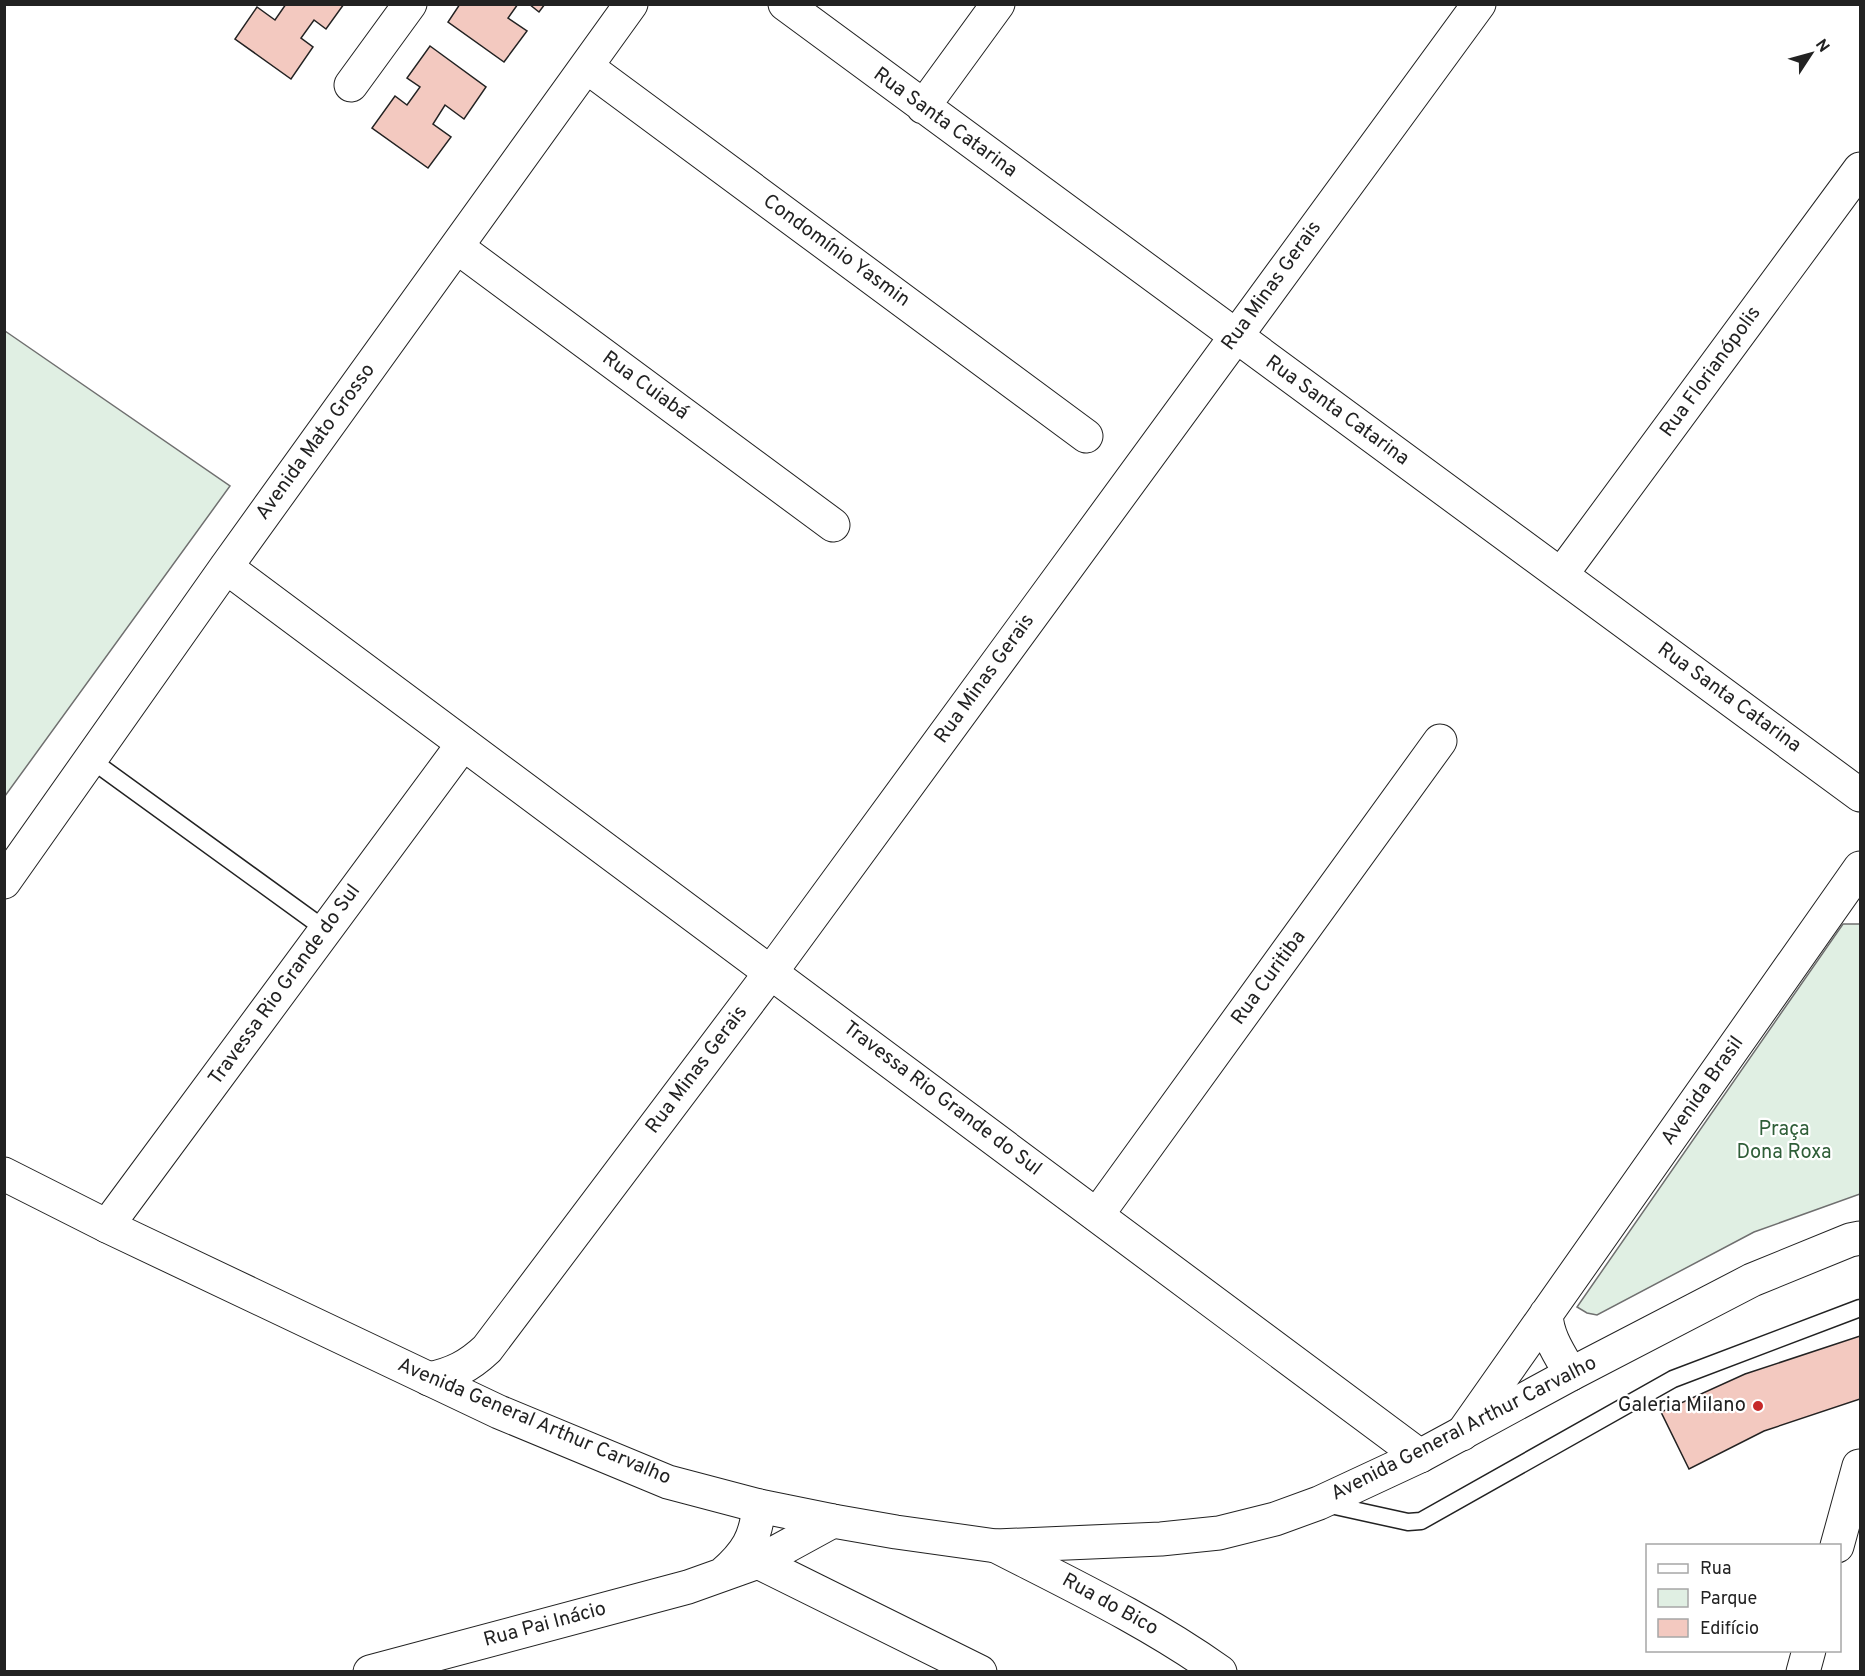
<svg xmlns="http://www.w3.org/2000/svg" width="1865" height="1676" font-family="Overpass,sans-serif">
  <rect width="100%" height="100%" fill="#fff"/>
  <path fill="#e0efe3" stroke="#6f6f6f" stroke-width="1.5" d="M5,331L230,486L5,796Z
    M1843,924H1860V1194L1754,1232L1597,1315L1587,1313L1577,1307Z"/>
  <path fill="#f3c9c0" stroke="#222" stroke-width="1.5" d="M286,4H344L326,29L314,20L301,38L313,47L291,79L235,39L257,7L275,20Z
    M460,4H518L508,18L527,31L504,62L448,22Z
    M529,4H545L539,12Z
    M430,46L486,87L464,119L445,105L433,124L451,137L428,168L372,128L395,96L407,105L420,87L407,78Z
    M1860,1336V1399L1764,1431L1689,1469L1661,1412L1745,1374Z"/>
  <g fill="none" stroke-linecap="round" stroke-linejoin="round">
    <defs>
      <path id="service" d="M90,759L326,930
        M1326,1504L1408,1522L1421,1521L1673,1379L1860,1308"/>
      <path id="minor" d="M785,4L1860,795
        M587,67L1086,436
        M351,85L410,4
        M923,107L998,4
        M457,247L833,525
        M1561,575L1860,169
        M1097,1215L1440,741
        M107,1226L463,744
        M996,1546C1072,1585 1150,1622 1220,1672
        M1837,1546L1859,1466
        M758,1562L980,1672
        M1803,1672L1809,1650"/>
      <path id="tertiary" d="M429,1379C453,1374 469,1366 487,1349L771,972L1479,4"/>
      <path id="secondary" d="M226,567L1420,1456
        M4,882L226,567L631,4
        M1546,1314C1547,1337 1560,1355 1571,1374
        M1462,1434L1860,868
        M723,1574C747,1553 756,1538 759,1506
        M370,1672L688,1587L758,1562L833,1521"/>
      <path id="primary" d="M4,1174L107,1226L499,1412L668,1482L759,1506L833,1521L896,1532L996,1546L1161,1539L1219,1533L1275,1519L1319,1503L1420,1456L1571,1374L1752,1280L1850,1240L1860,1238"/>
    </defs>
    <use href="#service" stroke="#222" stroke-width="19"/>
    <use href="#minor" stroke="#222" stroke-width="35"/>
    <use href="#tertiary" stroke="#222" stroke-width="35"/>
    <use href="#secondary" stroke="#222" stroke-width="35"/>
    <use href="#primary" stroke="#222" stroke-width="35"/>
    <use href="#service" stroke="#fff" stroke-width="16"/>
    <use href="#minor" stroke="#fff" stroke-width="33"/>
    <use href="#tertiary" stroke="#fff" stroke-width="33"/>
    <use href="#secondary" stroke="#fff" stroke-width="33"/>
    <use href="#primary" stroke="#fff" stroke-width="33"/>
  </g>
  <circle fill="#c62828" stroke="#fff" stroke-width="2" cx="1758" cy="1406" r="6"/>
  <g text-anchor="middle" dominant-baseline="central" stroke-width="4.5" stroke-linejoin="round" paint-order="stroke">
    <g font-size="20" fill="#222" stroke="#fff">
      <text transform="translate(945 123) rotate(36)">Rua Santa Catarina</text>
      <text transform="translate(836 251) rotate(36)">Condomínio Yasmin</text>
      <text transform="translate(1272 286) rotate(-54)">Rua Minas Gerais</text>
      <text transform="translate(1711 372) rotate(-54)">Rua Florianópolis</text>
      <text transform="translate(645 386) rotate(36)">Rua Cuiabá</text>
      <text transform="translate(1337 411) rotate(36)">Rua Santa Catarina</text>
      <text transform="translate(316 442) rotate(-54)">Avenida Mato Grosso</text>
      <text transform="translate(985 679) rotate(-54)">Rua Minas Gerais</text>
      <text transform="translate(1729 698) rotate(36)">Rua Santa Catarina</text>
      <text transform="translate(1269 978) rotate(-54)">Rua Curitiba</text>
      <text transform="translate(285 985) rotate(-54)">Travessa Rio Grande do Sul</text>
      <text transform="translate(697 1070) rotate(-53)">Rua Minas Gerais</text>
      <text transform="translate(1703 1091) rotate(-55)">Avenida Brasil</text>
      <text transform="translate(942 1099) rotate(37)">Travessa Rio Grande do Sul</text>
      <text transform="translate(534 1422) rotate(23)">Avenida General Arthur Carvalho</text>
      <text transform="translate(1464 1429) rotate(-27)">Avenida General Arthur Carvalho</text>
      <text transform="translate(1110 1605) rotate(29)">Rua do Bico</text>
      <text transform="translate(545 1625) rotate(-15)">Rua Pai Inácio</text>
    </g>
    <g font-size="20" fill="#2f5e38" stroke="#fff">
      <text x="1784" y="1130">Praça<tspan x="1784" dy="23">Dona Roxa</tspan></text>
    </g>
    <g font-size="20" fill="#222" stroke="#fff" text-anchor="end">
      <text x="1746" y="1406">Galeria Milano</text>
    </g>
  </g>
  <rect width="1865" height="1676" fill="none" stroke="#222222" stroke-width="12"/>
  <rect x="1646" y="1544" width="195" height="108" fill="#ffffff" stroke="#a7a7a7" stroke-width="1.5"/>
  <rect x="1658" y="1564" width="30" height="9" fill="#ffffff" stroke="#a7a7a7" stroke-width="1.5"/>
  <text x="1700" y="1574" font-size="18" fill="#222222">Rua</text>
  <rect x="1658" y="1589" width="30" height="18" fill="#e0efe3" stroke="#a7a7a7" stroke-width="1.5"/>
  <text x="1700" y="1604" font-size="18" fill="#222222">Parque</text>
  <rect x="1658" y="1619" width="30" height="18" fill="#f3c9c0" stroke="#a7a7a7" stroke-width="1.5"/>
  <text x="1700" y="1634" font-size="18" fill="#222222">Edifício</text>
  <g transform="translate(1811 54) rotate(54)" stroke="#ffffff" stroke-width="4.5" paint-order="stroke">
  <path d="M0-4.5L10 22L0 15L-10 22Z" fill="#222222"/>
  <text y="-9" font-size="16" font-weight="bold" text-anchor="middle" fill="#222222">N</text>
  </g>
</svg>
